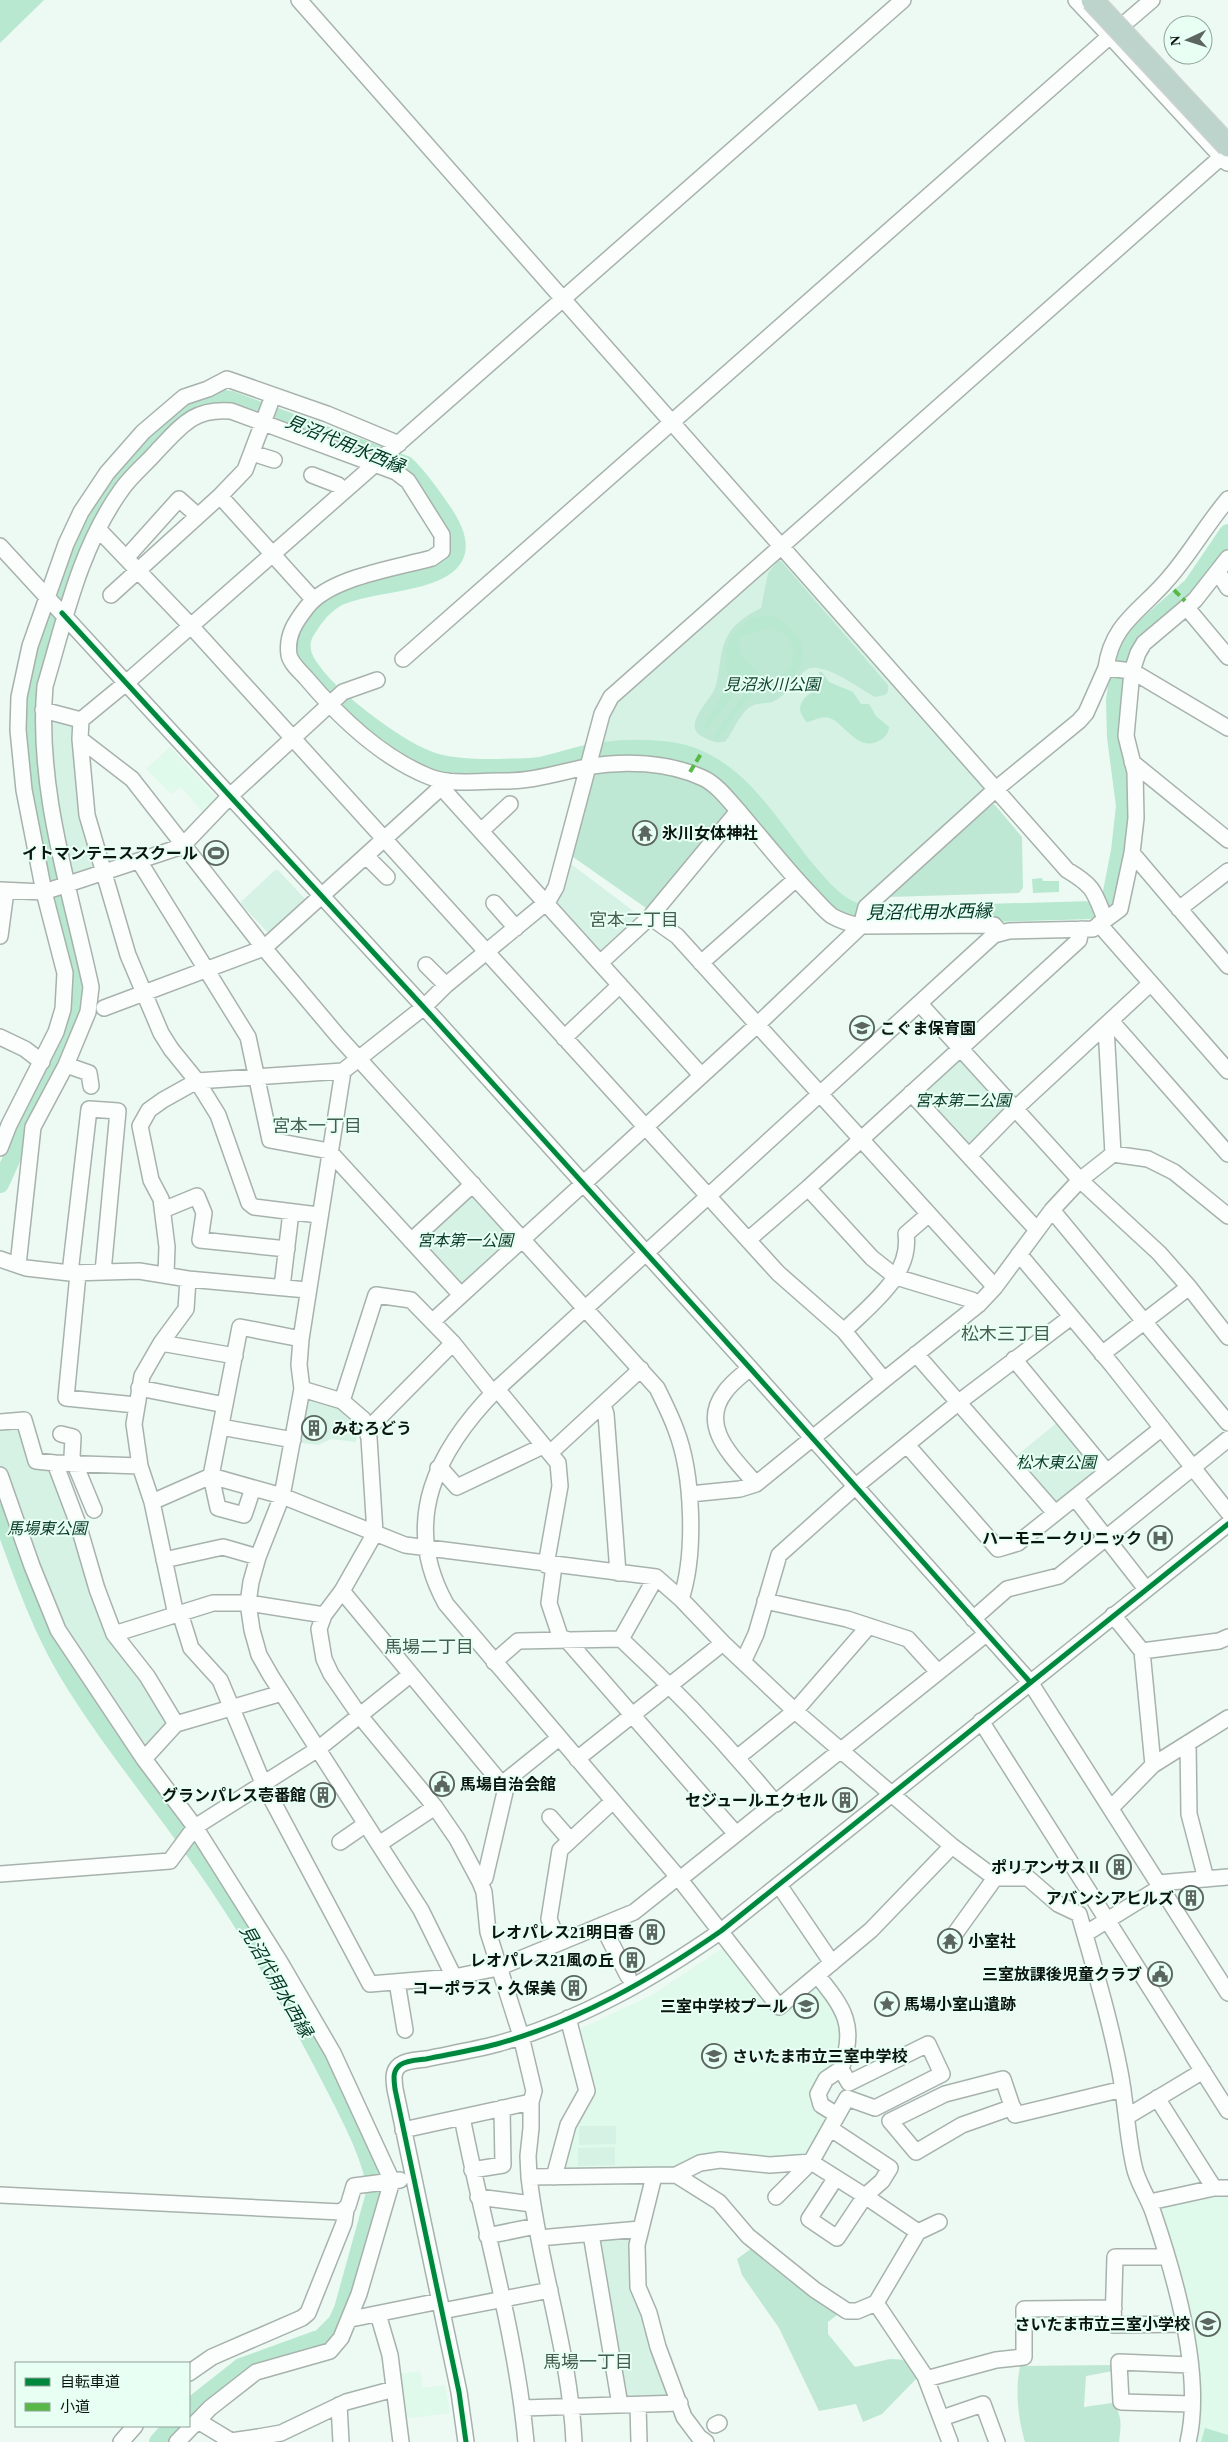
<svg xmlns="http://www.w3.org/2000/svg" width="1228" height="2442" font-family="'Times New Roman','Noto Sans JP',serif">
  <rect width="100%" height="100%" fill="#edfaf3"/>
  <path fill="#dff9eb" d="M170,747L218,799L206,816L181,787L171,794L146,769Z
    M724,1947L776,2012L818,1982L843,2025L840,2064L815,2093L830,2117L805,2159L676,2171L564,2170L576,2122L595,2093L579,2033L582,2028L652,1995Z
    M1228,2193V2442H1193L1196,2420L1156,2208Z
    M420,2371L423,2388L445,2385L450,2413L403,2419L398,2374Z"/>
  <path fill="#d6f2e4" d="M780,551L990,791L861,907L848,903L835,893L747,786L723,765L689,747L623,742L600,743L608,713L618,697Z
    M50,717L70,722L73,726L82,818L96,867L72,879L48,759Z
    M571,864L640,916V921L603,955L554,905L567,865Z
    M275,870H278L307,901L270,935L241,904L242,901Z
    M957,1056L1010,1110L971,1148L920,1095Z
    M469,1194H474L512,1238V1241L462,1287L419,1240Z
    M304,1398C329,1402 343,1405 359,1427L356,1442L331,1439L318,1445L296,1442Z
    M1059,1421L1098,1473L1059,1504H1053L1014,1458Z
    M0,1423H19L51,1469L73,1527L100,1614L142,1676L171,1724L147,1752L59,1626L0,1468Z
    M579,2126H616V2144L579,2145Z
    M615,2147V2165L578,2166V2148Z
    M633,2235V2258L673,2397L627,2402L597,2240Z"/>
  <path fill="#bfe8d4" d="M778,561H781L888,685V692L885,695L875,697C862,690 821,659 806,670C796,678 790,691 779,698C771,705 763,702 754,705C741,710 734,730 726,741C718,744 713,742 705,738C679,728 710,701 714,690C718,682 718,672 720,663C724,632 734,622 761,608L768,573Z
    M641,768L669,772L706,785L730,812L651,908H646L573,857L572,852L592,773L597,770Z
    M989,803L995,805L1022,837L1023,888L1019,893L890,897L888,894Z
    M752,2248L841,2312L828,2322V2334L855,2367L890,2359L909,2360L918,2377L882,2414L863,2422L856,2404L819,2411L779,2328L742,2275L737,2259Z
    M1114,2365L1113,2371L1086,2376L1084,2407L1112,2403C1123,2414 1121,2427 1119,2442H1025C1018,2418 1015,2391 1020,2366Z"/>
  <path fill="#b8e8d0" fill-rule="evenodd" d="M0,0H44L0,43Z
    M764,615C792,618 815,649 796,673C787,685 770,683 758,690C742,701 730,722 719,738L716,739L715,734L755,680L748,675L707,730L702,729L728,685L725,651L731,636L749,619ZM768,628C806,630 797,686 765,677C758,675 753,666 747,661C740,655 737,646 741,637Z
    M819,672H822L829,682L853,692L861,704H869L876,716L889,727C889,732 886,736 882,739C860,754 847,727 832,719C822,714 815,721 807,722C790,704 808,695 822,685Z
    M1042,878L1043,881H1059V892L1033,893L1032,879Z
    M1205,2428L1228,2435V2442H1201Z"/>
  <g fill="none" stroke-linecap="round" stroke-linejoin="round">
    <path stroke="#b8e8d0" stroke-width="18" d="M0,1184L66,1040C73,1015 77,994 75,967L35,788L28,710L33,682L72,555L90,518L109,486L140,449L179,409L198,400L218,398L231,400L406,465C421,479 431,495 443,512C496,589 380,576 338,597C324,604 315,616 307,629C300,639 300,651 306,662C320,686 352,712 374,728C422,763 441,769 500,768C513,767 527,768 540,766C561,762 582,753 603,751C627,748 666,747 688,755C743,773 773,830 808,872C823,889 836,906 858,913C865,916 875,915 883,916L1092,910L1104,908L1110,902L1120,851L1125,806L1116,737L1115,700L1122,655L1133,638L1192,586L1228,533
      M0,1513C20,1567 38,1622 67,1671C107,1738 159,1799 203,1863C250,1930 291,2002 329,2075C345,2107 372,2155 376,2190L343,2309L337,2322L321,2338L241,2367L189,2408
      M158,2442L172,2426"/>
    <defs>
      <path id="minor" d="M299,0L1067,870C1094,886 1094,891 1105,919
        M1076,0L1110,36L1152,0
        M252,453L274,460
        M312,475L338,485L344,491
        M220,496L313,599
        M98,529L191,626L778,1273L844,1331L884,1380L978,1305L995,1287L1052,1210L1080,1180L1113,1154L1148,1159L1174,1172L1228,1216
        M0,546L424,1007L750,1368L1030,1682L1228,1993
        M126,558L179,499L198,516
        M1218,572L1228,588
        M111,595L220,496L245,470L270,404
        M1187,608L1228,657
        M403,659L1110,36L1227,163
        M1106,668C1112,623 1141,611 1168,579C1190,554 1206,525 1228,499
        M43,710L81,720
        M80,739L132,779L264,948L338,1036L657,1388C664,1402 671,1416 676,1430C693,1474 696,1554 681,1599
        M1132,762L1228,840
        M441,787L701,1075
        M481,831L510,804
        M1132,853L1228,966
        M367,857L387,877
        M139,861L248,1037L270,1140L329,1151L460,1294
        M0,890L44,892L177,848L187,841L230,796L343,692L377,680
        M494,903L516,928
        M1179,909L1228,871
        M650,917L677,936L995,1287
        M1099,924L1228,1071
        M0,936L6,891
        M600,963L650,917L738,811
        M701,963L796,879
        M426,965L446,985
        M920,1004L1080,1180L1159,1253L1189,1287L1228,1337
        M104,1008L264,948L448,781
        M1111,1021L1228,1154
        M1106,1027L1113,1154
        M0,1037L25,1049L42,1062
        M564,1038L620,985
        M66,1065L89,1073L91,1086
        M343,1071L301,1339L299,1365L302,1389L282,1496L258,1557L251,1582L248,1603L252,1630L259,1655L271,1676L421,1910L454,1977
        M911,1093L1037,1230
        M0,1148L9,1125L56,1032L63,1009L65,973L44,892L24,790L18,730L19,697L30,646L66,544L81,512L107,473L143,432L184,397L208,389L227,379L327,414L399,444
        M969,1156L1016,1108L1151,983
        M808,1188L872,1258L896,1277L972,1300L978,1305
        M163,1210L197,1196L204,1213L200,1240L287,1249
        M1052,1210L1228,1423
        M318,1215L254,1207L249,1203L218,1115L197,1081L171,1049L161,1033L128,955L87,815L80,739L81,720L126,683L903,0
        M748,1240L808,1188L1079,940L1081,929
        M411,1241L473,1184
        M1019,1254L1112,1365L1228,1512
        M0,1259L26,1268L70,1273L139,1271L188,1279L307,1290
        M18,1265L33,1127L66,1065L88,1012L91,987C70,889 36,788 45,686C65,619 80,547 122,489C132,475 147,463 158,450C182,425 194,408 231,411L396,472L408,481L442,535V551L432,558C397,568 330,577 307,607C296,621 286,635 289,655C291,664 301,672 307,679C340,718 382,758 430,777C450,785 478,781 500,781C530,782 557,773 586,767C624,760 668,762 703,778C718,785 730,802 741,814C764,841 786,869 810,894C817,901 824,910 832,916C841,921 850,924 861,926L866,907L996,789L1079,721L1086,713L1106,668L1132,671L1228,728
        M70,1273L89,1109L118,1111L103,1272
        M78,1274L66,1398L136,1405
        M166,1274L167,1247L161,1199L151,1180L140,1126L149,1110L163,1100L197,1081L343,1071L424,1007L446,985L548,901L556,887L602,714L611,697L1228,151
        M282,1287L291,1212
        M433,1321L757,1025L861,926L994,925L1000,932
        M844,1331C870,1305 912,1275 906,1234L929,1214
        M161,1343L186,1309L188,1279
        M916,1354L1055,1513
        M1102,1354L1189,1287
        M1014,1359L1107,1472
        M750,1368C742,1375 731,1383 725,1392C698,1427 734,1458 756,1484
        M139,1388L225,1405
        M302,1389L342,1401L363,1419L369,1438L375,1533L342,1591L324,1615L319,1629L324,1659L331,1674L360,1716L435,1807L457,1839L480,1882L484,1892L488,1932L521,2036L534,2091L531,2102V2128L528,2156L529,2177L676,2175L700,2163L720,2160L770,2165L811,2162L847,2098L875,2108L942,2074L928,2044L849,2083L841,2069
        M497,1389L558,1463L560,1486L546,1565
        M342,1401L376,1295L411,1300L453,1343L493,1393
        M603,1405L606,1414L618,1573
        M0,1422L24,1420L36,1461L55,1463
        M221,1427L293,1440
        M366,1428L372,1425L453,1343
        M61,1434L73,1437L72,1457L94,1510
        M907,1445L998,1549L1018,1543L1162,1428
        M551,1452L641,1369
        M140,1466L55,1463L78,1524L97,1589L114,1634L147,1676L176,1724L282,1693
        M438,1468L443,1471L457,1487L543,1446
        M0,1475L32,1566L58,1630L144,1759L195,1827L280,1962L333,2053L392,2181L359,2294L341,2338L330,2351L256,2372L210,2408L177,2442
        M253,1488L244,1515L218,1508L211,1476L240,1327L301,1339
        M690,1494L740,1489L756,1484L884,1380
        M1075,1498L1146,1589
        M152,1502L211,1476L282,1496L405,1545L656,1577L681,1599L723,1643L795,1711L952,1846L995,1878H1028L1058,1904L1079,1914C1094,1967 1110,2019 1120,2072C1126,2103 1127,2135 1134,2166C1137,2182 1148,2197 1153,2212C1175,2276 1204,2375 1188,2442
        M164,1560L223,1547L258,1557
        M554,1566L549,1603L561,1639
        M342,1591L505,1788
        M765,1601L847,1619L908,1639L938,1672
        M180,1613L191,1648L220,1680L263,1783L370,1984L454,1977L498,1968L634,1912L678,1877
        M176,1615L152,1502L140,1466L134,1424L142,1376L161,1343L235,1356
        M1113,1615L1142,1651L1153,1765
        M973,1619L1007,1589L1059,1576L1228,1439
        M114,1634L213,1603H248L324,1615
        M566,1639L736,1834
        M621,1639L656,1577
        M1142,1651L1219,1641L1228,1637
        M494,1662L518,1641L621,1639C677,1691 728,1745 776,1804
        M743,1662L756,1634L779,1555L856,1486L959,1402L1071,1317
        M981,1721L1228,2111
        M1188,1743L1189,1814L1206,1879
        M738,1757L795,1711L868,1627
        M144,1759L176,1724
        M577,1759L723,1643
        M1111,1808L1153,1765L1228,1718
        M550,1817L570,1840
        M340,1842L366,1824
        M379,1844L435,1807
        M952,1846L871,1930L779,2007L678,1877L446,1604C400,1521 437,1450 497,1389L994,935L1009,931L1093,929L1120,909L1132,853L1136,818L1135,772L1126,736L1132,671L1138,653L1144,643L1195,600L1228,558
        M0,1874L170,1861L195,1827L318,1749L410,1675
        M680,1879L986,1634
        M480,1882L485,1878L508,1779L559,1738
        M1158,1883L1228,1877
        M779,1885L832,1963
        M602,1925L628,1976
        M1085,1934L1161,1887
        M954,1935L995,1878
        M559,1943L549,1919L560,1850L613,1801
        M817,1975C844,2008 857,2026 841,2069L826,2079L818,2094L821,2105L837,2115
        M397,1982L405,2030
        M1157,2098L1214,2188
        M1013,2107L962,2125L916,2152L890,2121L945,2094L1003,2079L1015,2115L1123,2089
        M1128,2116L1203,2071
        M462,2117C483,2225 516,2333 526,2442
        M831,2129L890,2168L882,2181L865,2196L918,2232
        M403,2130L531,2102
        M472,2170L503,2165L502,2108
        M676,2175L719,2202L748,2236L815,2290L847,2311H857L876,2303L918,2232L939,2222
        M654,2176L637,2245L638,2287L649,2313L658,2347L684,2417L699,2437L706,2442
        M529,2177C539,2266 570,2352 574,2442
        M554,2177L568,2125L587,2091L568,2018
        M0,2195L341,2212L348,2206L354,2186L400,2180
        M478,2197L532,2204
        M776,2197L811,2162L865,2196L837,2238L809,2219L835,2179
        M1150,2202L1214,2188H1228
        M591,2234L620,2405
        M487,2236L536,2226
        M539,2238L640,2229
        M1167,2257H1115L1113,2325L1184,2324
        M876,2303L925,2376L950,2442
        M442,2311L550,2290
        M378,2314L390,2355L401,2442
        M351,2319L440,2301
        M1190,2365L1119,2362L1121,2402L1191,2404
        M189,2373L212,2357L302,2318L308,2313L344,2223L346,2210
        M926,2379L996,2360L1024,2357V2309L1114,2308
        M339,2405L341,2442
        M638,2405L639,2442
        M523,2408L680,2403
        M942,2418L983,2404L997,2442
        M198,2421L231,2441L258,2437L281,2433L346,2402L394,2389
        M715,2425L719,2423
        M121,2442L135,2426
        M466,2442L459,2392L395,2089C394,2080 392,2071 400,2065C407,2060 418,2060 426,2059C450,2054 474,2050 497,2044C579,2021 652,1979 721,1931L1228,1524"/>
    </defs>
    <use href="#minor" stroke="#a7b2ac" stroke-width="18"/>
    <use href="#minor" stroke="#fcfefd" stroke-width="15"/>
    <defs>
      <path id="highway-bridge" d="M1092,0L1228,146"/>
    </defs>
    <use href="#highway-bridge" stroke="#cdd3d0" stroke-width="24" stroke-linecap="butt"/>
    <use href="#highway-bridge" stroke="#bdd4cc" stroke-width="21"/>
    <path stroke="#58b947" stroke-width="4" stroke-dasharray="8 4" stroke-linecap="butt" d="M1174,590L1185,601
      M690,772L702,752"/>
    <defs>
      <path id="cycleway" d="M62,613L429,1013L750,1368L1030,1682
        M466,2442L459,2392L395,2089C394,2080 392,2071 400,2065C407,2060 418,2060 426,2059C450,2054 474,2050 497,2044C579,2021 652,1979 721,1931L1228,1524"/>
    </defs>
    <use href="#cycleway" stroke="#e8fff3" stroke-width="8"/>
    <use href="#cycleway" stroke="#00873e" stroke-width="5"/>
  </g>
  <defs>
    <symbol id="temple-ring" viewBox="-11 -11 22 22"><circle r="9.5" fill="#e8fff3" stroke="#5b6660" stroke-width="1.5"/><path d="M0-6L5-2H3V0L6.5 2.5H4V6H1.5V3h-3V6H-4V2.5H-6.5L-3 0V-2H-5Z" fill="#5b6660"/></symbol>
    <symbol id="stadium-ring" viewBox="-11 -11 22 22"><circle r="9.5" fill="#e8fff3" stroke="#5b6660" stroke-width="1.5"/><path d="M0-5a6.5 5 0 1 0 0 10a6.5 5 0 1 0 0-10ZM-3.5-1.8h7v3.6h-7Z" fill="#5b6660"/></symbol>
    <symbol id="school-ring" viewBox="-11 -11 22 22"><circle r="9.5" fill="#e8fff3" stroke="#5b6660" stroke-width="1.5"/><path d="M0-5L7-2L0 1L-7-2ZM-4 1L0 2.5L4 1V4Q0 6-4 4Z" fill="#5b6660"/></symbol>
    <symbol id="building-ring" viewBox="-11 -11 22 22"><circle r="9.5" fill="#e8fff3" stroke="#5b6660" stroke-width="1.5"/><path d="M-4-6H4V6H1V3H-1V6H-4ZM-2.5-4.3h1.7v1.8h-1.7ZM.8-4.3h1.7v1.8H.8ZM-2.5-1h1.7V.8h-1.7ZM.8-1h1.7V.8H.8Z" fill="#5b6660"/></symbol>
    <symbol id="hospital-ring" viewBox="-11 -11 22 22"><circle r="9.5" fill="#e8fff3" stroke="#5b6660" stroke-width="1.5"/><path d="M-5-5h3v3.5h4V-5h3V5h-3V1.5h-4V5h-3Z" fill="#5b6660"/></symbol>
    <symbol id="civic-ring" viewBox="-11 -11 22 22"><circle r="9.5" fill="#e8fff3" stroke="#5b6660" stroke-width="1.5"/><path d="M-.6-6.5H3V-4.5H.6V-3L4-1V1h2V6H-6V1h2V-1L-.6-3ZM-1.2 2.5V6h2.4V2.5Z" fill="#5b6660"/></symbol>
    <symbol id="sight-ring" viewBox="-11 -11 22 22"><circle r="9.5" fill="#e8fff3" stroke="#5b6660" stroke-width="1.5"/><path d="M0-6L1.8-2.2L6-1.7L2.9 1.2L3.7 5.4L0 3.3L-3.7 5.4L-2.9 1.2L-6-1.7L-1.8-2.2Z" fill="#5b6660"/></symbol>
  </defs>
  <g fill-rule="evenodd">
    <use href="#temple-ring" x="631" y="819" width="28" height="28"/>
    <use href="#stadium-ring" x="202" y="839" width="28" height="28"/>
    <use href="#school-ring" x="848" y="1014" width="28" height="28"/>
    <use href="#building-ring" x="300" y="1414" width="28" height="28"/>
    <use href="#hospital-ring" x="1146" y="1524" width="28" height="28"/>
    <use href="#civic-ring" x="428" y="1770" width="28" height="28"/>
    <use href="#building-ring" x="309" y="1781" width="28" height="28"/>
    <use href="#building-ring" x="831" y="1786" width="28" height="28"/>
    <use href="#building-ring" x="1105" y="1853" width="28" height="28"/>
    <use href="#building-ring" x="1177" y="1884" width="28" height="28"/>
    <use href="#building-ring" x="638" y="1918" width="28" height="28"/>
    <use href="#temple-ring" x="936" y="1927" width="28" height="28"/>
    <use href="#building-ring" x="618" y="1946" width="28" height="28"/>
    <use href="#civic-ring" x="1146" y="1960" width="28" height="28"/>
    <use href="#building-ring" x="560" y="1974" width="28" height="28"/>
    <use href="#sight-ring" x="873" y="1990" width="28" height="28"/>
    <use href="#school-ring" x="792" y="1992" width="28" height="28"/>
    <use href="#school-ring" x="700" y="2042" width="28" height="28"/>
    <use href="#school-ring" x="1194" y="2310" width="28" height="28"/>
  </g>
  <g text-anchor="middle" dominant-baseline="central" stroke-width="4" stroke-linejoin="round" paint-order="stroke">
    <g font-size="16" font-style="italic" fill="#0f422e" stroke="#e8fff3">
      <text x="772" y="684">見沼氷川公園</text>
      <text x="963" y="1100">宮本第二公園</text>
      <text x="465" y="1240">宮本第一公園</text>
      <text x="1056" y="1462">松木東公園</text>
      <text x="47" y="1528">馬場東公園</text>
    </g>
    <g font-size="16" font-weight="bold" fill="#0c1611" stroke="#e8fff3" text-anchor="end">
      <text x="662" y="833" text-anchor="start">氷川女体神社</text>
      <text x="198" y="853">イトマンテニススクール</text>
      <text x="880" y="1028" text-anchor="start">こぐま保育園</text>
      <text x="332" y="1428" text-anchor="start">みむろどう</text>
      <text x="1142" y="1538">ハーモニークリニック</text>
      <text x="460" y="1784" text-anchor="start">馬場自治会館</text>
      <text x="306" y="1795">グランパレス壱番館</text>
      <text x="828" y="1800">セジュールエクセル</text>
      <text x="1102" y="1867">ポリアンサスⅡ</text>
      <text x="1174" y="1898">アバンシアヒルズ</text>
      <text x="634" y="1932">レオパレス21明日香</text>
      <text x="968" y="1941" text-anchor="start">小室社</text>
      <text x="614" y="1960">レオパレス21風の丘</text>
      <text x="1142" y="1974">三室放課後児童クラブ</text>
      <text x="556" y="1988">コーポラス・久保美</text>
      <text x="904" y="2004" text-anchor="start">馬場小室山遺跡</text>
      <text x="788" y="2006">三室中学校プール</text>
      <text x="732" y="2056" text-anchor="start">さいたま市立三室中学校</text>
      <text x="1190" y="2324">さいたま市立三室小学校</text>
    </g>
    <g font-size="18" font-style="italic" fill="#013724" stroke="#e8fff3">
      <text transform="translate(345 444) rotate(22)">見沼代用水西縁</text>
      <text transform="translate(929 912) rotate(-1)">見沼代用水西縁</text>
      <text transform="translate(276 1981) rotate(60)">見沼代用水西縁</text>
    </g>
    <g font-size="18" fill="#465e52" stroke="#e8fff3">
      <text x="634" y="920">宮本二丁目</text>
      <text x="317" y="1126">宮本一丁目</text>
      <text x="1006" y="1334">松木三丁目</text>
      <text x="429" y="1647">馬場二丁目</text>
      <text x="588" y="2362">馬場一丁目</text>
    </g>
  </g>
  <rect x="15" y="2362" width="175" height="65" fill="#e8fff3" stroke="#90a299"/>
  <rect x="25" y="2378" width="25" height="8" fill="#00873e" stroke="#90a299"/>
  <text x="60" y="2387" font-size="15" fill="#0c1611">自転車道</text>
  <rect x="25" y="2403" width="25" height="8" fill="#58b947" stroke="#90a299"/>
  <text x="60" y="2412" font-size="15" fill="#0c1611">小道</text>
  <g transform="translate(1188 40) rotate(266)"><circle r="24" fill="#e8fff3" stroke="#90a299"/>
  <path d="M0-4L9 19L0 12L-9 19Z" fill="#5b6660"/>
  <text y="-8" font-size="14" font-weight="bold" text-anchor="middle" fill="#0c1611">N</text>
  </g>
</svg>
